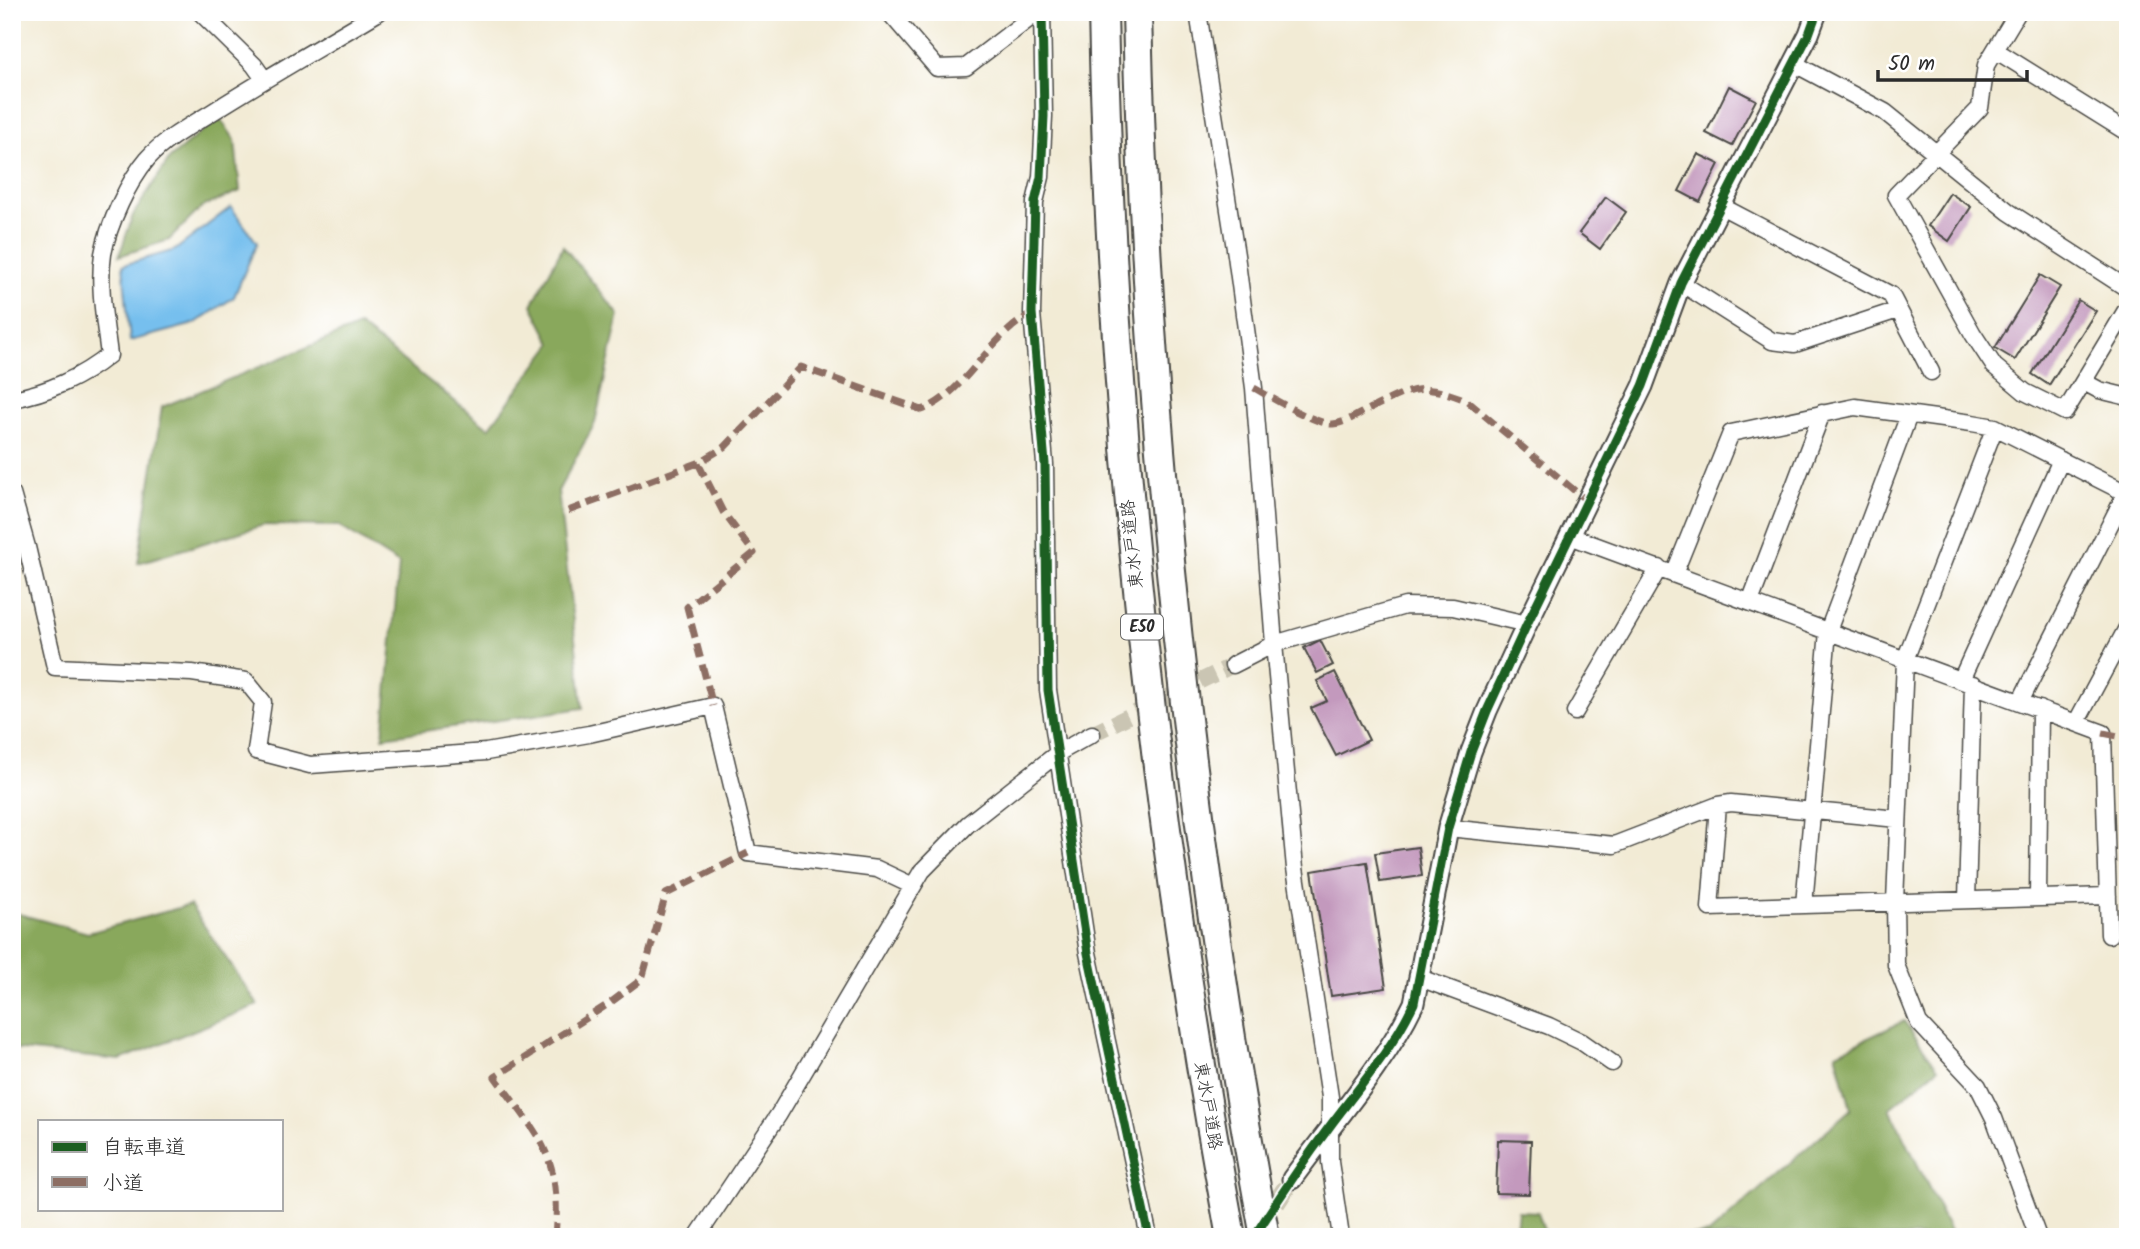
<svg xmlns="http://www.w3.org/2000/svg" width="2140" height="1249" font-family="Kalam,'Klee One',sans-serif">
  <rect width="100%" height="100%" fill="#fff"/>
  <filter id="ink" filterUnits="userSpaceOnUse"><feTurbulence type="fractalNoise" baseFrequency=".0143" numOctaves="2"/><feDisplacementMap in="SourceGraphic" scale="14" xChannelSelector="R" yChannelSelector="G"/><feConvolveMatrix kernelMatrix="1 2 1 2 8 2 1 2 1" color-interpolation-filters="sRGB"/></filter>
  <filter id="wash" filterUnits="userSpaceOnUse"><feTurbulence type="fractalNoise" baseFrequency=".00686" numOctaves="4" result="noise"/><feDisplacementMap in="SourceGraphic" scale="28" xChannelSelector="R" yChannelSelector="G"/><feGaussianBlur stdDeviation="1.57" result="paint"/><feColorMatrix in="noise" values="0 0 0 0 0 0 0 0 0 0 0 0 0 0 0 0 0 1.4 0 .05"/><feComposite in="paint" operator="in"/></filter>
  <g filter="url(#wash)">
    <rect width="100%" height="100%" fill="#f2ebd5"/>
    <path fill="#89a85c" stroke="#5a6a44" stroke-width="2" d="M219,117L235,140L240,191L202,207L169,240L119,256L133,215L170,158Z
      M563,246L619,315L595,423L558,491L583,708L383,737L399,564L339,526L264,525L138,563L162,407L359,326L489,428L552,344L532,305Z
      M190,905L258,1005L120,1060L12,1049V912L88,933Z
      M1904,1021L1938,1068L1890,1108L1953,1237H1675L1709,1234L1851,1109L1836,1053Z
      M1518,1211L1538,1212L1546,1237H1515Z"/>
    <path fill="#76bfee" stroke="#50758c" stroke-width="2" d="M231,207L257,243L234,297L194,324L130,341L123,265L175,250Z"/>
    <g id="blocks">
      <path fill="#c399bd" d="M1729,86L1756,100L1732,146L1706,133Z
        M1698,154L1719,164L1700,202L1679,191Z
        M1950,193L1971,207L1949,241L1928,226Z
        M1606,197L1626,212L1600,249L1579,233Z
        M2040,275L2060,287L2015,360L1995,348Z
        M2078,300L2096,311L2049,385L2032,374Z
        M1320,640L1333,665L1317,673L1304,648Z
        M1335,672L1369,740L1336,756L1311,708L1327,701L1317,681Z
        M1418,847L1422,876L1380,882L1375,853Z
        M1367,862L1386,988L1331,996L1312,871Z
        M1498,1140L1531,1141L1529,1194L1496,1193Z"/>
    </g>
  </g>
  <g filter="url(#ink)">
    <use href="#blocks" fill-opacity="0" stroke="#494844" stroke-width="2"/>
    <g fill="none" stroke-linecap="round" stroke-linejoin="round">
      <path stroke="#cac5b3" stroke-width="16" stroke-dasharray="16 8" stroke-linecap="butt" d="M1092,734L1233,665"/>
      <path stroke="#cac5b3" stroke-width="19" stroke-dasharray="19 10" stroke-linecap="butt" d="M1260,1227L1292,1179"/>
      <defs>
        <path id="minor" d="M200,12L254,65L264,79
          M889,12L937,68L966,67L1038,12
          M1042,12L1044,116L1041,177L1035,202L1032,313L1045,464L1048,690L1088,953L1149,1237
          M1198,12L1236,255L1254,388L1274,644L1295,868L1330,1097V1162L1341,1237
          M2018,12L1986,65L1980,108L1896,195L1973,334L1994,366L2025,392L2065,412L2128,307
          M1995,50L2128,133
          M1793,63L1885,112L2009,212L2128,289
          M1719,205L1891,295L1931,372
          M1681,283L1772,341L1795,344L1898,310
          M2084,382L2099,390L2128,397
          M12,399C47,393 82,377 109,355C105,322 98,287 103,254C108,225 129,180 148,158C166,138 192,125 214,111C268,77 324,45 379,12
          M1909,415L1828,631L1804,905L2108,896
          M1995,427L1905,660L1895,902L1896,965L1919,1023L1978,1086L1994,1118L2038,1237
          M12,494L27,547L55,667L192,673L246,681L263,702L256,751L310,765L486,752L589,734L713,706L748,853L877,869L913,886
          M1570,536L2103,733L2109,935
          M1674,574L1731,433L1855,407L1972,423L1995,427L2128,494
          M1750,602L1822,413
          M1233,665L1274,644L1405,606L1453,607L1527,624
          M1961,680L2061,460
          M2020,702L2126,493
          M1575,712L1659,568
          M2076,723L2128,626
          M1718,805L1710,908L1804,905
          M1448,828L1614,845L1718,805L1731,803L1898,819
          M2038,898L2040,709
          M1967,900L1973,684
          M1420,978L1549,1026L1582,1042L1612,1063
          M697,1237L779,1114L922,871L968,824L1058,753L1092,734"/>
        <path id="tertiary" d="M1292,1179C1333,1122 1384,1066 1414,1003L1448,828L1471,752L1487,711L1527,624L1643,386L1681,283L1809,34L1817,12"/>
        <path id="motorway" d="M1103,12C1111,423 1156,833 1231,1237
          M1137,12C1146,424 1191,832 1265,1237"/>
      </defs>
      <use href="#minor" stroke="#494844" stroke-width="19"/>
      <use href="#tertiary" stroke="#494844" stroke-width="23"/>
      <use href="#motorway" stroke="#494844" stroke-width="32"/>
      <use href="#minor" stroke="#fff" stroke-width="16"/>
      <use href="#tertiary" stroke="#fff" stroke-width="19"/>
      <use href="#motorway" stroke="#fff" stroke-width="28"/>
      <path stroke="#8d6e63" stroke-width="7" stroke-dasharray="14 7" stroke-linecap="butt" d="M1254,388C1271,397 1316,425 1333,424C1344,423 1354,417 1363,412C1409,391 1416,380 1466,400L1587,501
        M698,463L723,512L754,553L687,607L713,706
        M568,511L698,463L725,447L801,367L922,410C959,396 980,354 1010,329C1016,323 1025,318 1032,313
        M2103,733L2128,738
        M555,1237C562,1156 540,1138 495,1077L610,1003L642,979L666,894L748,853"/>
      <defs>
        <path id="cycleway" d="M1042,12L1044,116L1041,177L1035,202L1032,313L1045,464L1048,690L1088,953L1149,1237
          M1254,1237C1278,1199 1303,1162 1330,1126C1360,1086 1393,1048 1414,1003L1448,828L1471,752L1487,711L1527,624L1643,386L1681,283L1809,34L1817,12"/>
      </defs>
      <use href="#cycleway" stroke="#fff" stroke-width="13"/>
      <use href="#cycleway" stroke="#1b5e20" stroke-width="9"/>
    </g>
  </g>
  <g text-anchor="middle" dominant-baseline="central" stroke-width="5" stroke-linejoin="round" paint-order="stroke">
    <rect fill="#fff" stroke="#6b6b6b" stroke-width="2" x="1121" y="614.5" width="42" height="25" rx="5"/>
    <g font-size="16" font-weight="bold" fill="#2b2b2b">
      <text x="1142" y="627">E50</text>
    </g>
    <g font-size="18" fill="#2b2b2b" stroke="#fff">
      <text transform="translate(1133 544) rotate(-96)">東水戸道路</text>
      <text transform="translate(1207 1106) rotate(80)">東水戸道路</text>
    </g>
  </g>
  <rect width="2140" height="1249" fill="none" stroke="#fff" stroke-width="42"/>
  <rect x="38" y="1120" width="245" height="91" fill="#ffffff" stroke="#aaaaaa" stroke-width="2"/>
  <rect x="52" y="1142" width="35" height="10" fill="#1b5e20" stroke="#aaaaaa" stroke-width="2"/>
  <text x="102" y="1154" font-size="21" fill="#2b2b2b">自転車道</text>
  <rect x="52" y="1177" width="35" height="10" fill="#8d6e63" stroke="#aaaaaa" stroke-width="2"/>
  <text x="102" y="1190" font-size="21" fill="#2b2b2b">小道</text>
  <path d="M1878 70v10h149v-10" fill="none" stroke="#2b2b2b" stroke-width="3.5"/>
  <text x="1888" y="70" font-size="21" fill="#2b2b2b" stroke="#ffffff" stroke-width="5" paint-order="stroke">50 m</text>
</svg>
